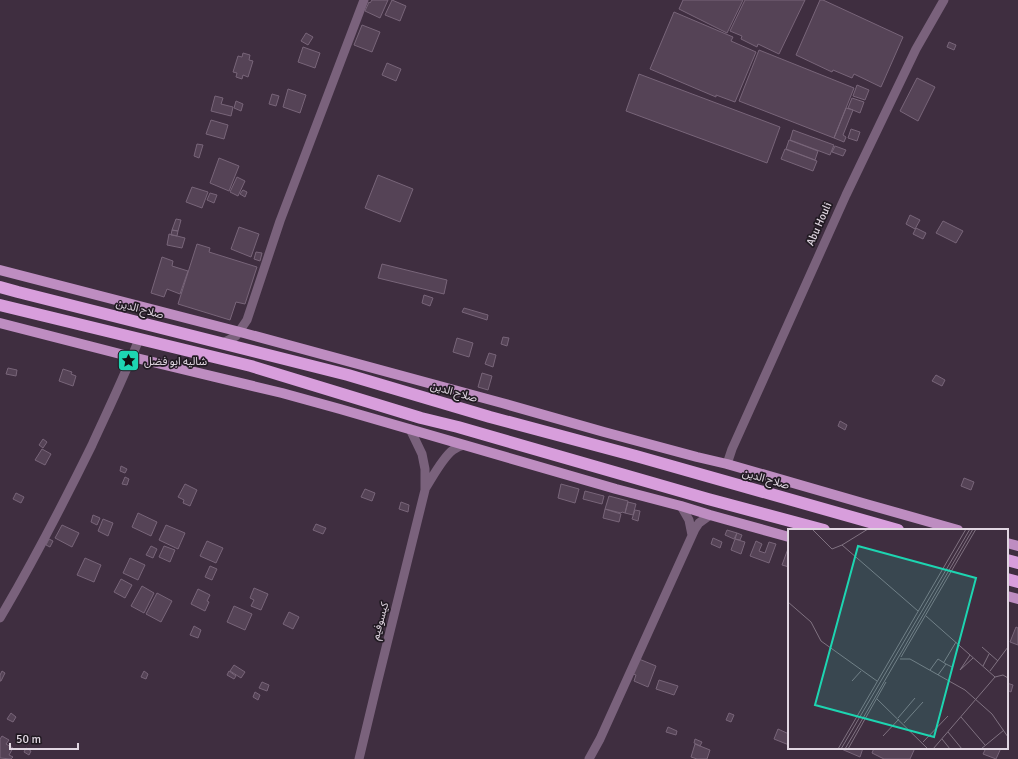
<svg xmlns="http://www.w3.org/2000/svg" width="1018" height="759" font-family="Signika,'Noto Sans Arabic',sans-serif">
  <rect width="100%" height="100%" fill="#3f2e40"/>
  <path fill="#554356" stroke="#786579" d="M372,0H388L380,18L365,11L369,2L370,3Z
    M392,0L406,6L400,21L385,15Z
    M683,0H743L727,33L679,9Z
    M745,0H805L779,54L758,44L757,47L741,39L742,36L730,31Z
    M820,0H823L903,37L881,87L854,74L852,78L833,70L832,72L796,55Z
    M674,12L733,37L731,41L756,52L735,102L716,95V97L650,69Z
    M362,25L380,32L372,52L354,45Z
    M306,33L313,37L308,45L301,41Z
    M949,42L956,45L954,50L947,47Z
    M303,47L320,53L315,68L298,62Z
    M759,50L854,88L834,138L739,101Z
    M243,53L250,55L249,60L253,61L248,77L243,75L242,79L236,77L237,73L233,72L238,56L242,57Z
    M387,63L401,69L396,81L382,75Z
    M639,74L780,127L767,163L626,111Z
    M917,78L935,87L918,121L900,111Z
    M857,85L869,90L865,100L853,96Z
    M288,89L306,95L300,113L283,107Z
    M272,94L279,96L276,106L269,104Z
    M215,96L223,98L221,104L233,107L231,116L211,111Z
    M852,98L864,102L860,113L848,108Z
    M236,101L243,104L241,111L234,108Z
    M846,108L853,110L843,135L846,137L844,142L834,138Z
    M211,120L228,125L224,139L206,134Z
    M851,129L860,132L857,141L848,138Z
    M793,130L834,145L830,155L790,140Z
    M789,140L818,151L815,160L786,149Z
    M197,144L203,145L199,158L194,156Z
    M835,146L846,150L843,156L832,152Z
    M785,149L817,161L813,171L781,159Z
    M219,158L239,166L229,191L210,183Z
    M378,175L413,189L400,222L365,208Z
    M237,177L245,181L238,196L230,192Z
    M192,187L208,192L202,208L186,202Z
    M243,190L247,192L245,197L240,194Z
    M210,193L217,195L214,203L207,200Z
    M910,215L920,220L915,229L906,224Z
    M176,219L181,220L178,231L172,230Z
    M943,221L963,231L956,243L936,233Z
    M239,227L259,234L251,257L231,249Z
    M916,228L926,233L923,239L913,234Z
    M172,230L178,231L177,236L171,235Z
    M169,234L185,238L182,248L167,245Z
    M197,244L210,248L209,252L257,267L245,304L236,302L230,320L178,304Z
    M256,252L262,253L260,261L254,259Z
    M162,257L173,261L172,266L188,271L180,294L167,289L164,297L151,293Z
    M382,264L447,280L444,294L378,278Z
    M424,295L433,298L430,306L422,303Z
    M464,308L488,315L487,320L462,312Z
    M503,337L509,338L507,346L501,344Z
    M457,338L473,343L469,357L453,352Z
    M489,353L496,355L493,367L485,364Z
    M8,368L17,370L16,376L6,374Z
    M63,369L72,372L71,374L76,376L73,386L59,381Z
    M482,373L492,376L488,390L478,387Z
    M936,375L945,380L942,386L932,381Z
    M840,421L847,425L845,430L838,426Z
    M43,439L47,442L43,448L39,445Z
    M42,449L51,454L45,465L35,460Z
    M121,466L127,469L125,473L120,471Z
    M125,477L129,479L127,485L122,484Z
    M964,478L974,482L971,490L961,486Z
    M185,484L197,490L190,506L183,503L184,500L178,497Z
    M561,484L579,489L575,503L558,498Z
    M365,489L375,493L372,501L361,497Z
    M585,491L604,496L602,504L583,499Z
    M16,493L24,497L21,503L13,499Z
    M609,496L628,501L625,513L622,512L621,513L605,509Z
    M401,502L409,505L408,512L399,509Z
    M628,502L636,504L633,515L625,513Z
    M605,509L621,514L619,522L603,518Z
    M635,510L640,511L638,521L632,519Z
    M138,513L157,522L151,536L132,527Z
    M93,515L100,518L97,525L91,522Z
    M103,519L113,523L108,536L98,531Z
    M316,524L326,528L323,534L313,530Z
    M62,525L79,533L72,547L55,538Z
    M166,525L185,533L178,549L159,540Z
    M727,530L737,533L734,539L725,535Z
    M737,533L742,535L740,540L735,539Z
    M713,538L722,542L720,548L711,544Z
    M49,539L53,541L50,547L46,545Z
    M735,539L745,542L741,554L731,550Z
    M207,541L223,548L216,563L200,556Z
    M756,541L762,544L759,551L765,553L769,542L776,544L769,563L750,556Z
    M151,546L157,549L153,558L146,555Z
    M164,546L175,550L170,562L159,557Z
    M789,546V567L782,565Z
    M85,558L101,565L94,582L77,575Z
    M130,558L145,565L138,580L123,573Z
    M210,566L217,569L212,580L205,577Z
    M121,579L132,585L125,598L114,592Z
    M142,586L154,593L144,613L131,606Z
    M254,588L268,594L261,610L251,606L254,600L250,598Z
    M198,589L210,595L207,601L209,602L205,611L191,604Z
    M157,593L172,601L161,622L146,614Z
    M234,606L252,614L245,630L227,622Z
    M289,612L299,617L293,629L283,624Z
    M194,626L201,630L198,638L190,635Z
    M1016,627L1018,628V645L1010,642Z
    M639,659L656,666L648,687L634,681L636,675L633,674Z
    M234,665L245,672L241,678L230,671Z
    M2,671L5,673L1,681H0V675Z
    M144,671L148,674L146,679L141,677Z
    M229,671L236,676L234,679L227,675Z
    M659,680L678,686L674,695L656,689Z
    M262,682L269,685L267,691L259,688Z
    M1007,683L1013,685L1011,692L1007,690Z
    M255,692L260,695L258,700L253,697Z
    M11,713L16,717L13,722L7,719Z
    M729,713L734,715L731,722L726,720Z
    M668,727L677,731L676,735L666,732Z
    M778,729L789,734V745L774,739Z
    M2,736L9,740L6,744L13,748L9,755L13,757L11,759L0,758V739Z
    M695,739L702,742L700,746L694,743Z
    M695,744L710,750L707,759H697L691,757Z
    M26,748L31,751L29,755L24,752Z
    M839,748H863L860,757Z
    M874,748H915L910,759H884L872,753Z
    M986,748H1001L996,759L983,754Z"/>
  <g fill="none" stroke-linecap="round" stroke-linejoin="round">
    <path stroke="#7a627c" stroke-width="9" d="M223,343L236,336L247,320L280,221L364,0
      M727,464L732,449L846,195L916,49L944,0
      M425,489C432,478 443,457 453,450C456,448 460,446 464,445
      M681,506L689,520L692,535
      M0,618C33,562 63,504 92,445C108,410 125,375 139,339
      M359,759L377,684L425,490V469L422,454L410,429
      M589,759L600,739L695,529L699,523L710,515"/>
    <path stroke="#be8dc1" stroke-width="10" d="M0,270L240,332L502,403L604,432L697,457L727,464L866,504L958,530
      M0,323L132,357L282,393L340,409L616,489L681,506L710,515L789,537
      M1007,543L1018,546
      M1007,596L1018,599"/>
    <path stroke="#d89edc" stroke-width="12" d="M0,287L18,292L348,375L490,417L636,456L898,530
      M0,305L251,366L421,418L458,427L708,499L824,530
      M1007,560L1018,563
      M1007,579L1018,582"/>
  </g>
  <defs>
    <symbol id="sight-square" viewBox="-11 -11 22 22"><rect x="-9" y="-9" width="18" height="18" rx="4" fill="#1dd5b1" stroke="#211a22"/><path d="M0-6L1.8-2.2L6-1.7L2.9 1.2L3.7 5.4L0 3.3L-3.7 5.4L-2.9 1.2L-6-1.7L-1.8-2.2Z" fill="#111"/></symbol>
  </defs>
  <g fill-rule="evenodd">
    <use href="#sight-square" x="116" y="348" width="25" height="25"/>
  </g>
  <g text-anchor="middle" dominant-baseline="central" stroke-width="3.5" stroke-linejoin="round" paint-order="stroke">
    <g font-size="11" fill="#e1d7e2" stroke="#211a22">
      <text transform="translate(819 224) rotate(-66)">Abu Houli</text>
      <text transform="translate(140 309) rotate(15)">صلاح الدين</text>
      <text transform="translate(454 392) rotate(16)">صلاح الدين</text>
      <text transform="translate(766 479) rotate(16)">صلاح الدين</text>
      <text transform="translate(380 621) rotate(-75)">كيسوفيم</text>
    </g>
    <g font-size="11" fill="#e1d7e2" stroke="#211a22" text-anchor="start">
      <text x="144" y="361">شاليه ابو فضل</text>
    </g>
  </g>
  <g transform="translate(788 529)">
    <rect width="220" height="220" fill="#3f2e40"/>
    <path fill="none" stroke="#807281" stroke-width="1" d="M24,0L44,20L54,16M80,0L54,16L130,82M0,73L23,93L33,112L89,152M138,87L207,148M194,118L210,132M182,126L172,141L185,129M113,128L188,0M112,130H122L177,161L204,185L220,208M156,133L168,113M195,137L201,125M142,141L150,130L158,135M202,142L220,118M150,146L158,135L164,138M64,152L73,142M89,170L140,220M173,188L197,216M110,189L127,169M116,194L135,173M160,203L174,220M95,207L111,190M154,210L162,220M135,213L160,187M50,220L178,0M53,220L182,0M57,220L185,0M60,220L98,153M145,220L207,148L215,146L220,149M193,220L216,201"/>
    <path fill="#1dd5b1" fill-opacity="0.15" stroke="#1dd5b1" stroke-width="2" d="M70,17L188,49L146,208L27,176Z"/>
    <rect width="220" height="220" fill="none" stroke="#e1d7e2" stroke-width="2"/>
  </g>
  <path d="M10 743v6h68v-6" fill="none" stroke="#e1d7e2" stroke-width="2"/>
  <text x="16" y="743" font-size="12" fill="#e1d7e2" stroke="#211a22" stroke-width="3" paint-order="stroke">50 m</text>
</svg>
